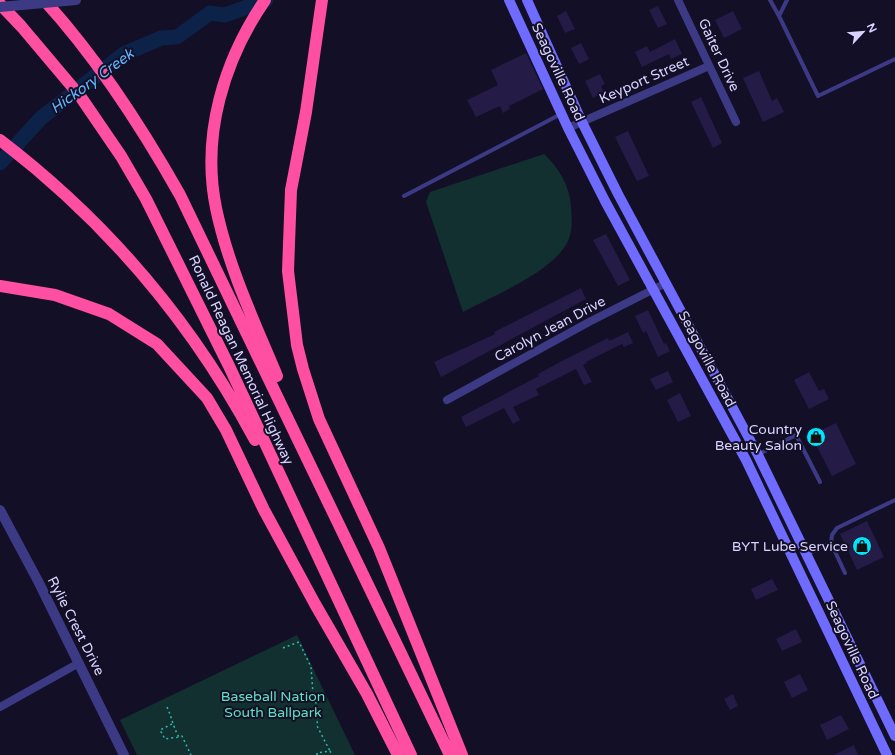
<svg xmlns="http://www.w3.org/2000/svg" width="895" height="755" font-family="'Varela Round',sans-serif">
  <rect width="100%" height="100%" fill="#130f26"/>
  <path fill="#12302f" d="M544,154C559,168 570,186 571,207C572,219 573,232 567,243C552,272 493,296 463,312L426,202L430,192Z
    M297,635L355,755H137L120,720Z"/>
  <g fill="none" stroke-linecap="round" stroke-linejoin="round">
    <path stroke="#0c2248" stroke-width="15" d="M0,163L41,118L124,54L161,38L177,37L210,13L225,15L266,0"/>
  </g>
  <path fill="#241b47" d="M658,6L667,24L658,28L649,10Z
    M566,11L575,29L565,33L557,16Z
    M733,11L742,29L724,38L715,20Z
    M675,39L682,54L671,59L669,54L642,67L635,52L647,46L650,52Z
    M581,43L589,59L579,64L571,48Z
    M526,53L543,89L509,106L510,109L503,113L500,106L476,117L467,100L498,85L491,70Z
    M759,71L772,101L777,98L784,112L763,122L743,78Z
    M600,74L605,84L601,86L604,92L593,98L585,81Z
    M701,97L722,143L713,148L691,102Z
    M628,131L649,176L637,181L615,137Z
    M606,234L630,280L618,286L593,240Z
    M581,288L586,299L441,377L434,362L495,334L494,332Z
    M648,310L664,344L666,343L670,351L658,357L646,331L643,333L635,316Z
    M628,332L633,343L624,347L622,344L586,362L587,363L583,365L592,382L584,385L576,369L536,389L539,395L513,407L520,420L513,424L504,408L466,427L461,417L539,376L538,374L560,362L608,338L609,341Z
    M668,371L673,382L656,390L650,379Z
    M809,372L819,391L824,389L829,399L809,409L794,380Z
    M680,393L691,416L678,422L667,400Z
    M836,423L856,464L832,476L811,435Z
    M867,521L884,557L857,570L840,534Z
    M772,579L778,590L756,600L751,589Z
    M796,629L802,642L782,651L776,639Z
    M800,674L808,690L792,698L784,682Z
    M733,694L738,706L730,710L724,699Z
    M841,715L849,729L827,740L820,725Z
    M854,745L858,755H834Z"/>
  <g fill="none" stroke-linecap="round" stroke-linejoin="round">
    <path stroke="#2fb8b0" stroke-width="1.5" stroke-dasharray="2 3" stroke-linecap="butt" d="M283,648L299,642L311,667L313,694L318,709L317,726L330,751
      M167,707C172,718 173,727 179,737L182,736L191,755
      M172,724L160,730L165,739L179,737
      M317,755V753L330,751L332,755"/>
    <path stroke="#3d3a85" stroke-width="4" d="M770,0L779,16
      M787,0L779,16L818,96L895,59
      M404,196L561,114
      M759,454L796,435L820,482
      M831,543L832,535L837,528L895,500
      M807,554L831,543L845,573"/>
    <path stroke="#3d3a85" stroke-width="8" d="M678,0L736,122
      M568,128L709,66
      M447,400L589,322L666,283
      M0,707L79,663"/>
    <path stroke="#3d3a85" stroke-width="10" d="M0,510L38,581L124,755"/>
    <path stroke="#6f6bff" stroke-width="10" d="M509,0L568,128L605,201L746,460L887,755
      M527,0L582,122L618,194L758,455L895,736"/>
    <path stroke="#ff4fa3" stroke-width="12" d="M44,0C98,59 141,126 180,195L450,755
      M265,0C224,60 201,135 216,208C228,266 254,321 277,376
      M322,0L306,112L291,190L288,271L297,345L303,369L319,419L379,548L462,755
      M0,4L21,26L80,96L121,156L146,199L229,366L411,755
      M0,140C106,221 192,322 255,440
      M0,286L55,295L109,314L157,344L207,398L226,430L264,510L315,604L367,694L398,755"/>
    <path stroke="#3d3a85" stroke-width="10" d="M0,7L76,0"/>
  </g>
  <defs>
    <symbol id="shop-disc" viewBox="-11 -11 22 22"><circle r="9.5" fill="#00e5ff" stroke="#130f26"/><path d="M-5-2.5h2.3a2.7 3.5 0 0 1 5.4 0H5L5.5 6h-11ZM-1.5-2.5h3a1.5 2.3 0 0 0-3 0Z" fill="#111"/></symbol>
  </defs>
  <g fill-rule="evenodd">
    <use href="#shop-disc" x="805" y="426" width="22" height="22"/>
    <use href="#shop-disc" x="851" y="535" width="22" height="22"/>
  </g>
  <g text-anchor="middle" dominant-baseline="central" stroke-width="4" stroke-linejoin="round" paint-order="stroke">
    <g font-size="14" fill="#d9d4ff" stroke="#130f26">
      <text transform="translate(719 55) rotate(65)">Gaiter Drive</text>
      <text transform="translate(558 72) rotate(65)">Seagoville Road</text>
      <text transform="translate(644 80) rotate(-24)">Keyport Street</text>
      <text transform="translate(550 329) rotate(-28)">Carolyn Jean Drive</text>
      <text transform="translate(707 359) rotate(62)">Seagoville Road</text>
      <text transform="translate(241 360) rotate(65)">Ronald Reagan Memorial Highway</text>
      <text transform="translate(76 626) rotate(63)">Rylie Crest Drive</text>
      <text transform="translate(852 650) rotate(65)">Seagoville Road</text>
    </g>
    <g font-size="14" fill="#d9d4ff" stroke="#130f26" text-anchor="end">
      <text x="802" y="429">Country<tspan x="802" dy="16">Beauty Salon</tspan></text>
      <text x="848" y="546">BYT Lube Service</text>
    </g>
    <g font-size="14" fill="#5fe0c0" stroke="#130f26">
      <text x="273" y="696">Baseball Nation<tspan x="273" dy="16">South Ballpark</tspan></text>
    </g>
    <g font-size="15" font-style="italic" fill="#62b6ff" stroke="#130f26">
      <text transform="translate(92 81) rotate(-36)">Hickory Creek</text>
    </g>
  </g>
  <g transform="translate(863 32) rotate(64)" stroke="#130f26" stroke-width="3" paint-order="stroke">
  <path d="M0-3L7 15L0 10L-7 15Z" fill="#d9d4ff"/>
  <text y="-6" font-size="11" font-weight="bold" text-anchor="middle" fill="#d9d4ff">N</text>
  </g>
</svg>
